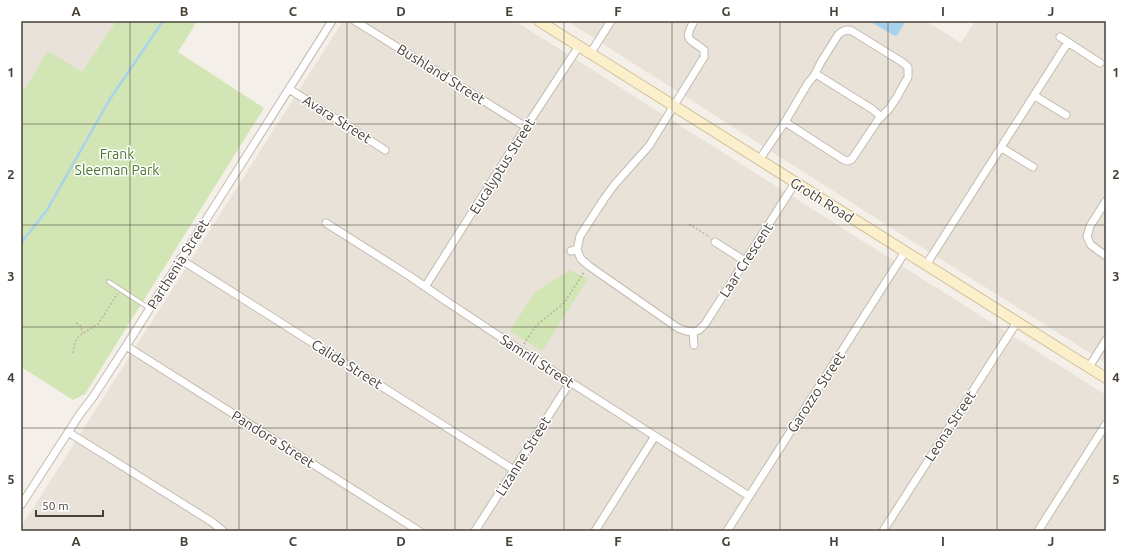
<svg xmlns="http://www.w3.org/2000/svg" width="1127" height="552" font-family="Ubuntu,sans-serif">
  <rect width="100%" height="100%" fill="#f4f0e9"/>
  <path fill="#e8e2d8" d="M21,21H116L82,72L25,89L21,87Z
    M343,21H515L1106,395V531H21V527Z
    M567,21H926L961,43L975,21H1106V363L915,243Z"/>
  <path fill="#d1e6b4" d="M116,21H197L178,52L264,108L85,394L73,400L21,367V87L25,89L48,51L82,72Z
    M570,270L588,279L542,351L510,331L534,293Z"/>
  <path fill="#a9d3ed" d="M869,21H906L897,35L895,36Z"/>
  <g fill="none" stroke-linecap="round" stroke-linejoin="round">
    <path stroke="#a9d3ed" stroke-width="2.5" d="M21,243L47,210L110,99L163,21"/>
    <defs>
      <path id="lane" d="M109,282L149,308"/>
      <path id="street" d="M355,21L526,127
        M1060,37L1100,63
        M590,54L611,21
        M816,74L872,109L881,117
        M289,89L385,150
        M1035,96L1066,115
        M1002,148L1033,167
        M759,160L785,122L808,83L814,76L821,62L838,35C842,31 847,29 852,31L902,62L908,67V77L897,97L889,109L878,120L852,159L848,161L844,160L785,122
        M1106,201L1090,226L1087,237L1091,245L1106,256
        M326,223L408,275L443,299L520,350L749,496
        M715,242L745,261
        M577,250L581,259L589,266L678,328L686,331L693,332L694,345
        M571,251L577,250L580,236L604,199L615,184L649,146L704,57V50C689,38 683,41 694,21
        M180,259L514,470
        M926,265L1068,42
        M425,287L526,127L579,46
        M693,332L699,330L705,324L795,183
        M126,346L419,531
        M1089,367L1106,340
        M68,432L212,522L223,531
        M21,505L80,414L93,397L126,346L332,21
        M475,531L570,382
        M595,531L655,436
        M727,531L905,252
        M883,531L1017,322
        M1038,531L1106,424"/>
      <path id="secondary" d="M539,21L1106,378"/>
    </defs>
    <use href="#lane" stroke="#c2bbaf" stroke-width="5.5"/>
    <use href="#street" stroke="#c2bbaf" stroke-width="9"/>
    <use href="#secondary" stroke="#d2c29b" stroke-width="12"/>
    <path stroke="#c0b39e" stroke-width="1.5" stroke-dasharray="2 2" stroke-linecap="butt" d="M689,224L710,237
      M76,323L80,325L83,333
      M524,344L533,330L539,323L564,303L584,272
      M73,353L75,342L80,335L98,324L116,296L118,294"/>
    <use href="#lane" stroke="#fff" stroke-width="3.5"/>
    <use href="#street" stroke="#fff" stroke-width="7"/>
    <use href="#secondary" stroke="#fcefcb" stroke-width="10"/>
  </g>
  <path fill="none" stroke="#474138" stroke-width="1" stroke-opacity="0.55" d="M130,21V531M239,21V531M347,21V531M455,21V531M564,21V531M672,21V531M780,21V531M888,21V531M997,21V531M21,124H1106M21,225H1106M21,327H1106M21,428H1106"/>
  <g text-anchor="middle" dominant-baseline="central" stroke-width="3" stroke-linejoin="round" paint-order="stroke">
    <g font-size="14" fill="#474138" stroke="#fff">
      <text transform="translate(441 74) rotate(32)">Bushland Street</text>
      <text transform="translate(337 119) rotate(32)">Avara Street</text>
      <text transform="translate(502 166) rotate(-58)">Eucalyptus Street</text>
      <text transform="translate(822 200) rotate(32)">Groth Road</text>
      <text transform="translate(746 260) rotate(-57)">Laar Crescent</text>
      <text transform="translate(178 264) rotate(-58)">Parthenia Street</text>
      <text transform="translate(537 361) rotate(33)">Samrill Street</text>
      <text transform="translate(347 364) rotate(32)">Calida Street</text>
      <text transform="translate(816 392) rotate(-57)">Garozzo Street</text>
      <text transform="translate(950 426) rotate(-57)">Leona Street</text>
      <text transform="translate(273 439) rotate(32)">Pandora Street</text>
      <text transform="translate(523 456) rotate(-58)">Lizanne Street</text>
    </g>
    <g font-size="14" fill="#4b772d" stroke="#fff">
      <text x="117" y="154">Frank<tspan x="117" dy="16">Sleeman Park</tspan></text>
    </g>
  </g>
  <rect width="1127" height="552" fill="none" stroke="#ffffff" stroke-width="44"/>
  <path d="M36 510v6h67v-6" fill="none" stroke="#474138" stroke-width="2"/>
  <text x="42" y="510" font-size="12" fill="#474138" stroke="#ffffff" stroke-width="3" paint-order="stroke">50 m</text>
  <rect x="22" y="22" width="1083" height="508" fill="none" stroke="#474138" stroke-width="1.5"/>
  <g font-size="13" text-anchor="middle" font-weight="bold" fill="#474138">
    <text x="76" y="16">A</text>
    <text x="184" y="16">B</text>
    <text x="293" y="16">C</text>
    <text x="401" y="16">D</text>
    <text x="509" y="16">E</text>
    <text x="618" y="16">F</text>
    <text x="726" y="16">G</text>
    <text x="834" y="16">H</text>
    <text x="943" y="16">I</text>
    <text x="1051" y="16">J</text>
    <text x="11" y="77">1</text>
    <text x="1116" y="77">1</text>
    <text x="11" y="179">2</text>
    <text x="1116" y="179">2</text>
    <text x="11" y="281">3</text>
    <text x="1116" y="281">3</text>
    <text x="11" y="382">4</text>
    <text x="1116" y="382">4</text>
    <text x="11" y="484">5</text>
    <text x="1116" y="484">5</text>
    <text x="76" y="546">A</text>
    <text x="184" y="546">B</text>
    <text x="293" y="546">C</text>
    <text x="401" y="546">D</text>
    <text x="509" y="546">E</text>
    <text x="618" y="546">F</text>
    <text x="726" y="546">G</text>
    <text x="834" y="546">H</text>
    <text x="943" y="546">I</text>
    <text x="1051" y="546">J</text>
  </g>
</svg>
